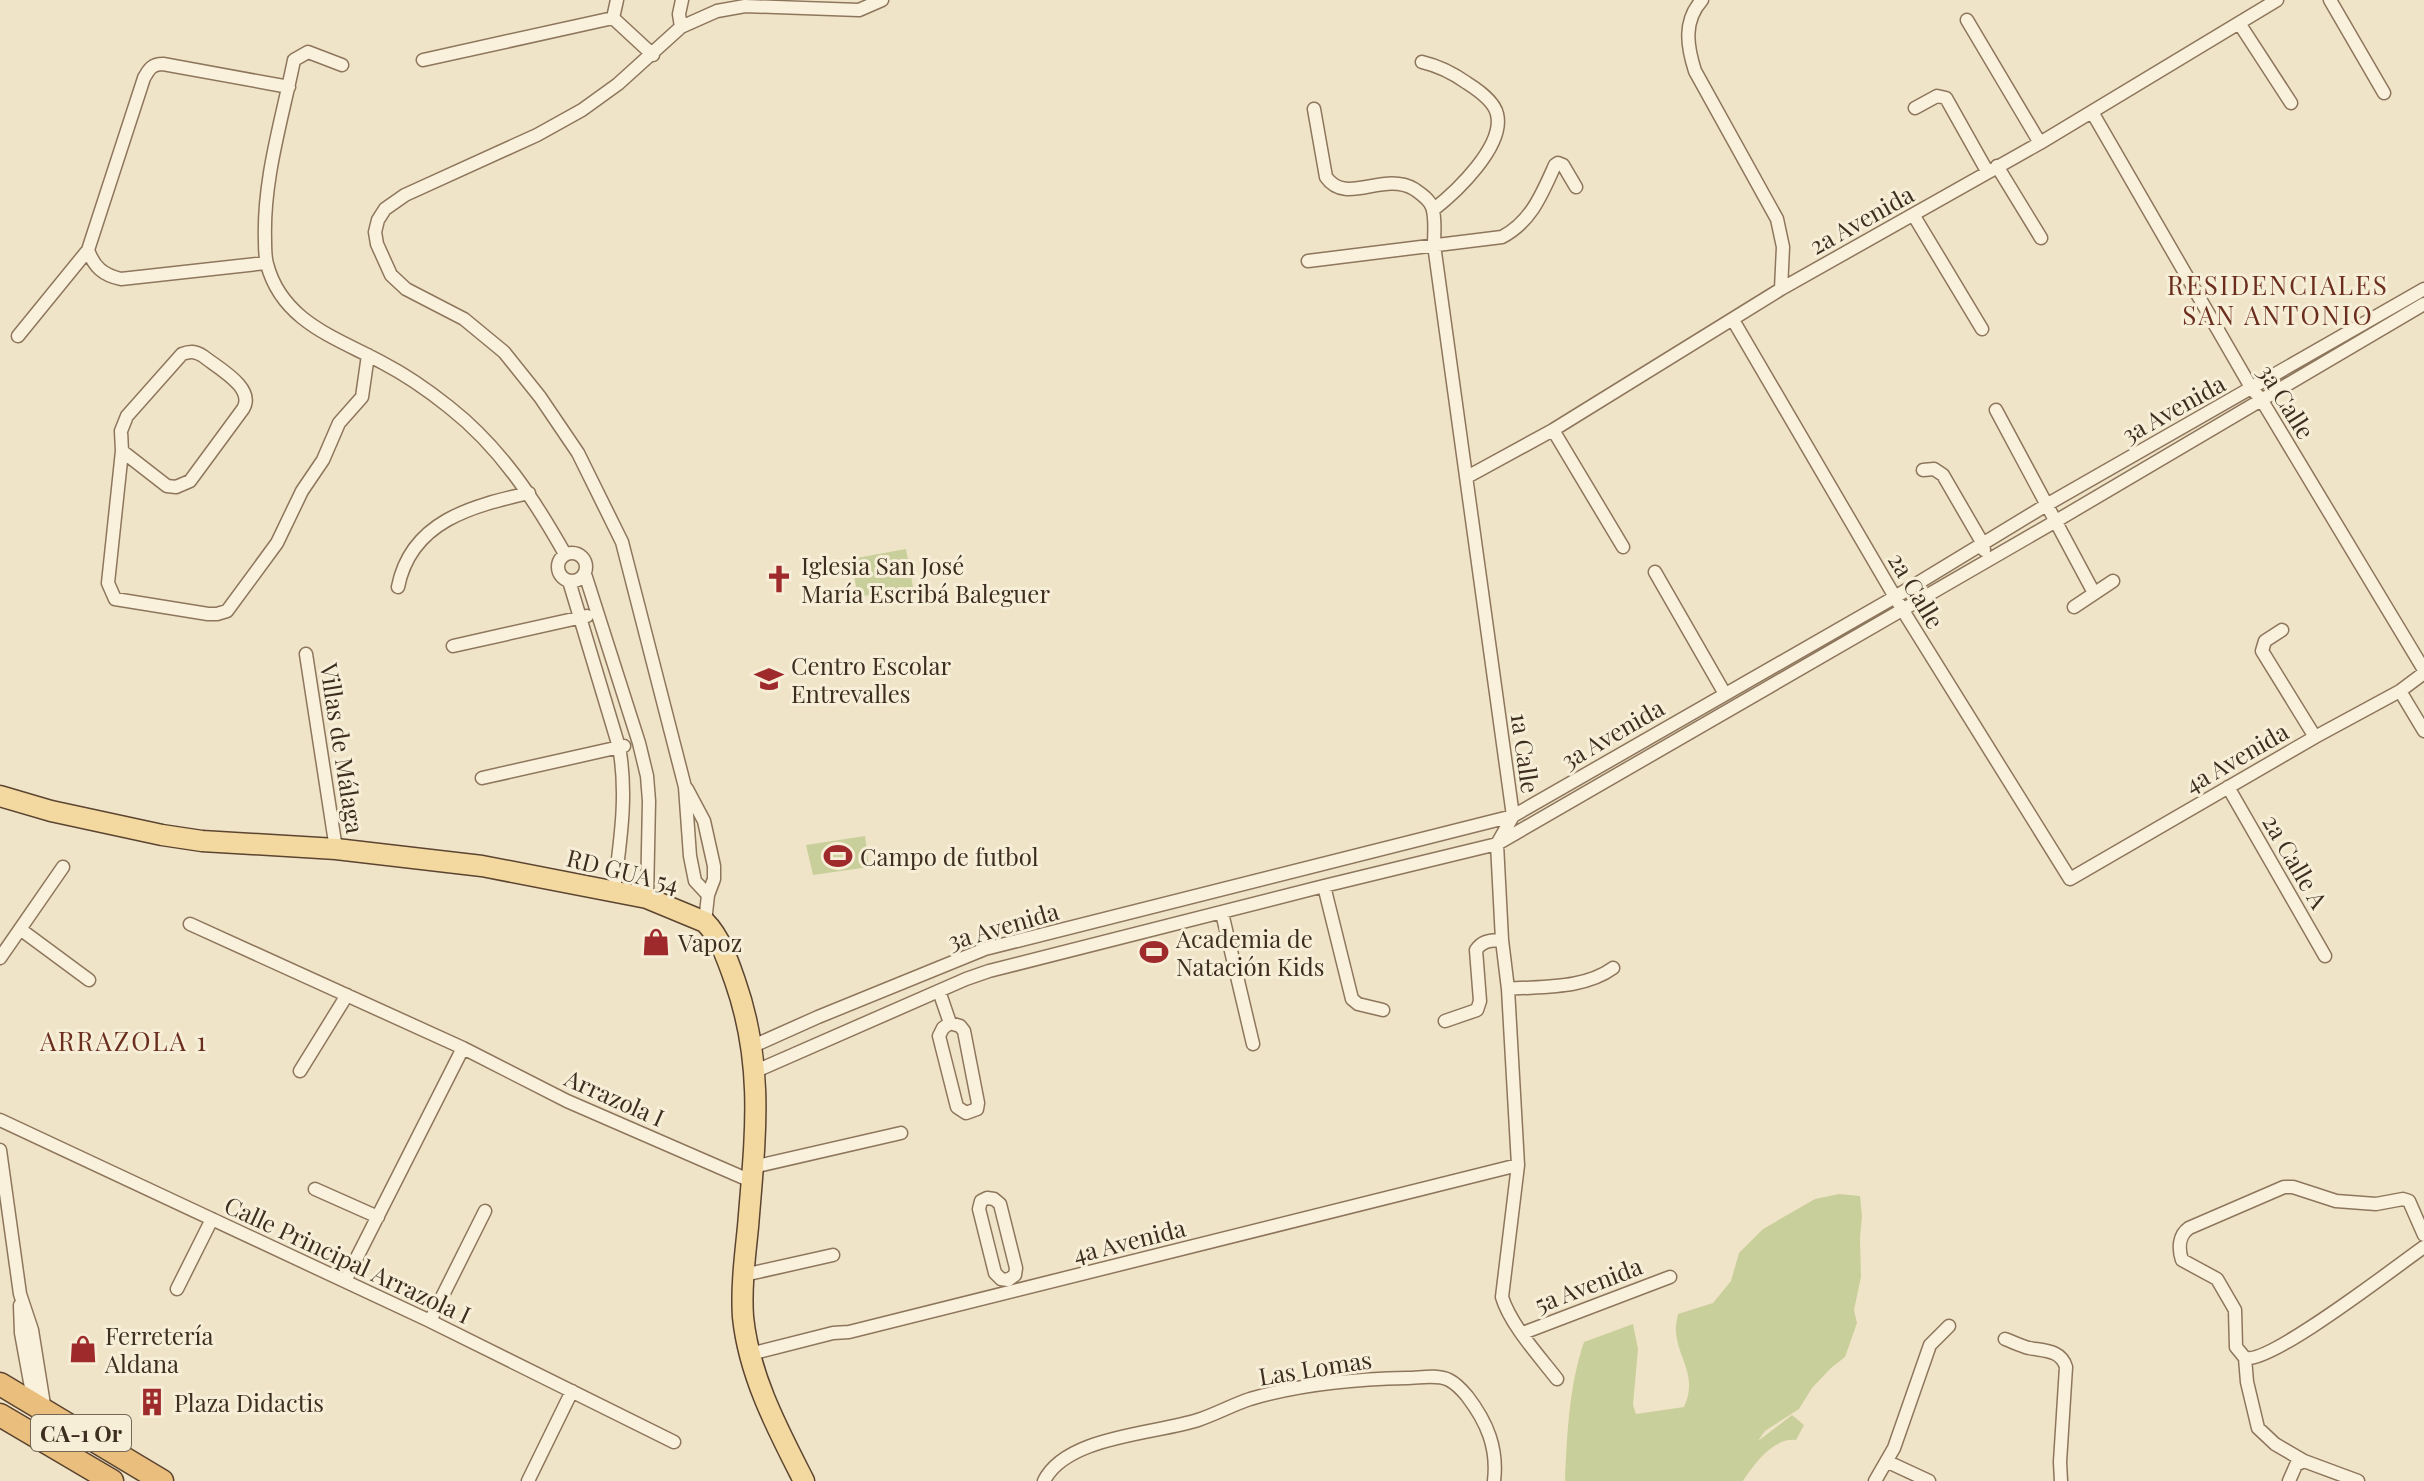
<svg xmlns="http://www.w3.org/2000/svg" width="2424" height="1481" font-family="'Playfair Display',serif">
  <rect width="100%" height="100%" fill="#f0e4c8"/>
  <path fill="#c9cf9b" d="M906,549L913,587L858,597L851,559Z
    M865,836L869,867L813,875L806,845Z
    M1839,1194L1860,1196L1862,1216L1860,1238L1861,1277L1854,1310L1857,1323L1845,1357L1831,1368L1812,1388L1799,1409L1765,1431L1758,1441L1792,1415L1804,1425L1796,1440C1774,1437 1754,1464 1743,1481H1565C1567,1435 1569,1386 1584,1342L1633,1324L1638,1349L1633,1405L1636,1414L1684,1407C1698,1376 1679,1361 1676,1333C1675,1327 1677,1320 1678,1314L1713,1303L1731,1281L1739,1253L1763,1229L1815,1199Z"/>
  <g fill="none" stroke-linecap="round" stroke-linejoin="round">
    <defs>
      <path id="minor" d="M1702,0C1683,21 1687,46 1695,71L1777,219L1783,247L1781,289
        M2330,0L2384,93
        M613,18L617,0
        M1967,20L2040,143
        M2239,23L2291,103
        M681,27L679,14L682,0
        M423,60L613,18L653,55
        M1422,62C1439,66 1453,73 1467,83C1478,90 1494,101 1497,114C1505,146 1456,192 1433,210
        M342,65L308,52L294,60C282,120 263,179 265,240C265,248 265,257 267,264C282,322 337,338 383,363C406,375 429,391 449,407C500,447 534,499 565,554
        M1915,108L1937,96L1946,98L1987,171
        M1314,109L1326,177C1346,206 1383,171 1414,189C1421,194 1429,199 1432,207C1436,218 1434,233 1434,245L1513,816L1497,844L1502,940L1508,989L1518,1165L1502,1297C1510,1324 1539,1356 1557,1379
        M2092,112L2252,389L2261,399L2424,670
        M1997,166L2041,238
        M1914,216L1982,329
        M1308,261L1502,237C1531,222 1542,194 1555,165L1558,163L1563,165L1576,187
        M266,263L121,279C103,275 94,267 88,250L144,78C149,69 152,64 163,64L289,87
        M1733,320L1902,609L2070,879L2315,737L2400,691L2424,673
        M18,336L88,250
        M1996,410L2094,593
        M1553,430L1623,547
        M122,451L167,486L176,487L190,481L243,409C256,388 218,368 203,356C195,351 190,351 182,354L127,416L121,431L122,451L108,583L115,599L208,614H217L227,611L277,543L302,491L323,460L339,423L362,397L368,355
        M1923,470L1934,469L1943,475L1983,544L1984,550
        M1467,477L1553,430L1781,289L2040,143L2277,0
        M558 567a14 14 0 1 1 28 0a14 14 0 1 1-28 0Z
        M1655,572L1725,694
        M585,574L639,743L647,776L649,801L647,898
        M569,581L619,747C628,795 620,842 614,891
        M398,587C411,521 472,506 529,493
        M2074,607L2113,581
        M2282,630L2265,641L2262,651L2315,737
        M453,646L587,616
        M306,654L336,849
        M2400,691L2424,731
        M482,778L624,746
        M2228,787L2325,956
        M687,789L704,821L714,866V879L708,895L705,922
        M1324,886L1352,999L1358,1004L1383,1010
        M708,895L695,881L690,856L685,787L622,542L578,453L540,397L504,352L464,319L406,289L391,275L377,244L375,232L378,220L385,209L405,195L537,135L582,110L618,84L681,27L717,11L745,6L859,10L882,0
        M1222,913L1253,1044
        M190,924L463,1048L567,1101L751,1181
        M20,929L89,980
        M0,958L63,867
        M1508,989C1543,986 1584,989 1613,968
        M939,991L950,1023
        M1445,1021L1477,1010L1480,1001L1476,950C1483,940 1490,941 1502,940
        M950,1023L960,1026L964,1031L978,1103L977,1109L966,1113L957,1107L939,1036L943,1028Z
        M751,1047L818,1017L985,949L1513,816L1895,597L2048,504L2424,289
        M300,1071L347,995
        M756,1071L966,979L989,971L1324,886L1497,844L2056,521L2424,304
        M0,1120L430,1321L674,1442
        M0,1150L20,1294L32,1330L45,1411
        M753,1167L901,1133
        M315,1189L378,1217
        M987,1198L994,1199L1000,1204L1016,1268L1015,1275L1008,1280L1001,1279L995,1273L979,1209L981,1201Z
        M744,1275L833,1255
        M345,1281L463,1048
        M177,1289L212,1219
        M20,1305L21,1333L34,1404
        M430,1321L485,1211
        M1523,1333L1670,1277
        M2005,1339C2013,1342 2021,1346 2029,1348C2045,1351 2061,1350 2066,1367L2060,1462L2061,1481
        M750,1354L833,1333L849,1332L1518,1165
        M2245,1358C2271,1364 2395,1267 2424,1247
        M2304,1461L2275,1444L2258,1428L2247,1382L2245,1358L2236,1347L2235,1310L2217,1279L2182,1260C2178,1248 2179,1235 2189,1228L2284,1187H2293L2336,1201L2376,1204L2403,1199L2409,1201L2424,1235
        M1888,1462L1929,1481
        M528,1481L572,1391
        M1044,1481C1066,1436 1155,1434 1198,1420C1216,1414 1232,1405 1250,1399C1300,1384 1355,1379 1407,1378C1420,1378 1437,1374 1449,1380C1457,1384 1462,1390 1467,1396C1487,1422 1498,1448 1494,1481
        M1875,1481L1894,1448L1930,1345L1949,1326
        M2289,1481L2296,1465L2304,1461L2358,1481"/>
      <path id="primary" d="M0,796L51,811L162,835L202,841L336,849L482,866L647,898L705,922C720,937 728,961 735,981C765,1066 755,1139 748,1227C745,1256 741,1288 743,1317C749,1376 778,1430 804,1481"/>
      <path id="trunk" d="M0,1384L162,1481
        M0,1415L112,1481"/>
    </defs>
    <use href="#minor" stroke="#8d765c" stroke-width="15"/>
    <use href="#primary" stroke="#5b4430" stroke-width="23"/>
    <use href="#trunk" stroke="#5b4430" stroke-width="25"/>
    <use href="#minor" stroke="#faf1dc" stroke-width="12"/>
    <use href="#primary" stroke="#f3d9a0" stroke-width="20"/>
    <use href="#trunk" stroke="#eabe7c" stroke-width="22"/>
  </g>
  <defs>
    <symbol id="church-bare" viewBox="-9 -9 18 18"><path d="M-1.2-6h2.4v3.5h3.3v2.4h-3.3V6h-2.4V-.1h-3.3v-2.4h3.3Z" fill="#9e2a2b" stroke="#f7eed8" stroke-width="2.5" paint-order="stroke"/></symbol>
    <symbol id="school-bare" viewBox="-9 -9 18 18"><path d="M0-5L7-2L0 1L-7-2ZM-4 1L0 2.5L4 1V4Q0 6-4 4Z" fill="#9e2a2b" stroke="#f7eed8" stroke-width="2.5" paint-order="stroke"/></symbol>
    <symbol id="stadium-bare" viewBox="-9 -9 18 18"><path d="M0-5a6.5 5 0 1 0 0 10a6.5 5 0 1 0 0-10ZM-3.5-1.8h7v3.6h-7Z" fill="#9e2a2b" stroke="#f7eed8" stroke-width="2.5" paint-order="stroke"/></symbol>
    <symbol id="shop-bare" viewBox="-9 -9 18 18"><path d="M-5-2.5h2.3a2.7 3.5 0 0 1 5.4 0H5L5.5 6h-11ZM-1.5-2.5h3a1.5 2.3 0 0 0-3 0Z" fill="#9e2a2b" stroke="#f7eed8" stroke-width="2.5" paint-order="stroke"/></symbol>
    <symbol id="building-bare" viewBox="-9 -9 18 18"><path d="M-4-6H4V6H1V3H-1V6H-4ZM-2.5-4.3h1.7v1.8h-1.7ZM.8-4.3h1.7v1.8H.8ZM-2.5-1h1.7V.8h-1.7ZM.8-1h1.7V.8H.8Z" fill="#9e2a2b" stroke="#f7eed8" stroke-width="2.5" paint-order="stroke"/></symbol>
  </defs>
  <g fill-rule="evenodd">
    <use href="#church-bare" x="759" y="559" width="40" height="40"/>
    <use href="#school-bare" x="749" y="659" width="40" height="40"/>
    <use href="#stadium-bare" x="818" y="836" width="40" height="40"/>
    <use href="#shop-bare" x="636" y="922" width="40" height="40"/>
    <use href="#stadium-bare" x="1134" y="932" width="40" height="40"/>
    <use href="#shop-bare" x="63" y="1329" width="40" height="40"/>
    <use href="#building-bare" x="132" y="1382" width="40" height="40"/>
  </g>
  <g text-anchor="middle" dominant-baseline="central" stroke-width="6" stroke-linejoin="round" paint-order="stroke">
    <rect fill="#f7eed8" stroke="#756857" stroke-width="2" x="31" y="1415" width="100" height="36" rx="6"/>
    <g font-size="22" font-weight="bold" fill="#3d2e20">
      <text x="81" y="1433">CA-1 Or</text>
    </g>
    <g font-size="24" fill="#3d2e20" stroke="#f7eed8">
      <text transform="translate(1861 219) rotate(-29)">2a Avenida</text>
      <text transform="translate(2287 401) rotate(58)">3a Calle</text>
      <text transform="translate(2173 408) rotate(-29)">3a Avenida</text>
      <text transform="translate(1917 590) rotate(59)">2a Calle</text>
      <text transform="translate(1612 733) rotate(-30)">3a Avenida</text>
      <text transform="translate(343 748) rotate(81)">Villas de Málaga</text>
      <text transform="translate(1526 753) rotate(82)">1a Calle</text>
      <text transform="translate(2236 757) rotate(-30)">4a Avenida</text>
      <text transform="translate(2296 861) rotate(60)">2a Calle A</text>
      <text transform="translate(623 870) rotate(14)">RD GUA 54</text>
      <text transform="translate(1003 925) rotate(-16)">3a Avenida</text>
      <text transform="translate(615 1097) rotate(24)">Arrazola I</text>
      <text transform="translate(1129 1240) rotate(-14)">4a Avenida</text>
      <text transform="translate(348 1259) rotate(25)">Calle Principal Arrazola I</text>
      <text transform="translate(1588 1284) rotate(-21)">5a Avenida</text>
      <text transform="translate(1315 1367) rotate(-9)">Las Lomas</text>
    </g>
    <g font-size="24" fill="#3d2e20" stroke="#f7eed8" text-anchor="start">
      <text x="801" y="565">Iglesia San José<tspan x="801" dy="28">María Escribá Baleguer</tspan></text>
      <text x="791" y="665">Centro Escolar<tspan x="791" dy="28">Entrevalles</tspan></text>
      <text x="860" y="856">Campo de futbol</text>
      <text x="1176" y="938">Academia de<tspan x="1176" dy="28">Natación Kids</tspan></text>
      <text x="678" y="942">Vapoz</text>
      <text x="105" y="1335">Ferretería<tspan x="105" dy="28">Aldana</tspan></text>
      <text x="174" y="1402">Plaza Didactis</text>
    </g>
    <g font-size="26" letter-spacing="2" fill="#6b2e1e" stroke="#f7eed8">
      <text x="2278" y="284">RESIDENCIALES<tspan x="2278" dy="30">SAN ANTONIO</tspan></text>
      <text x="124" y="1040">ARRAZOLA 1</text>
    </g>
  </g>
</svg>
